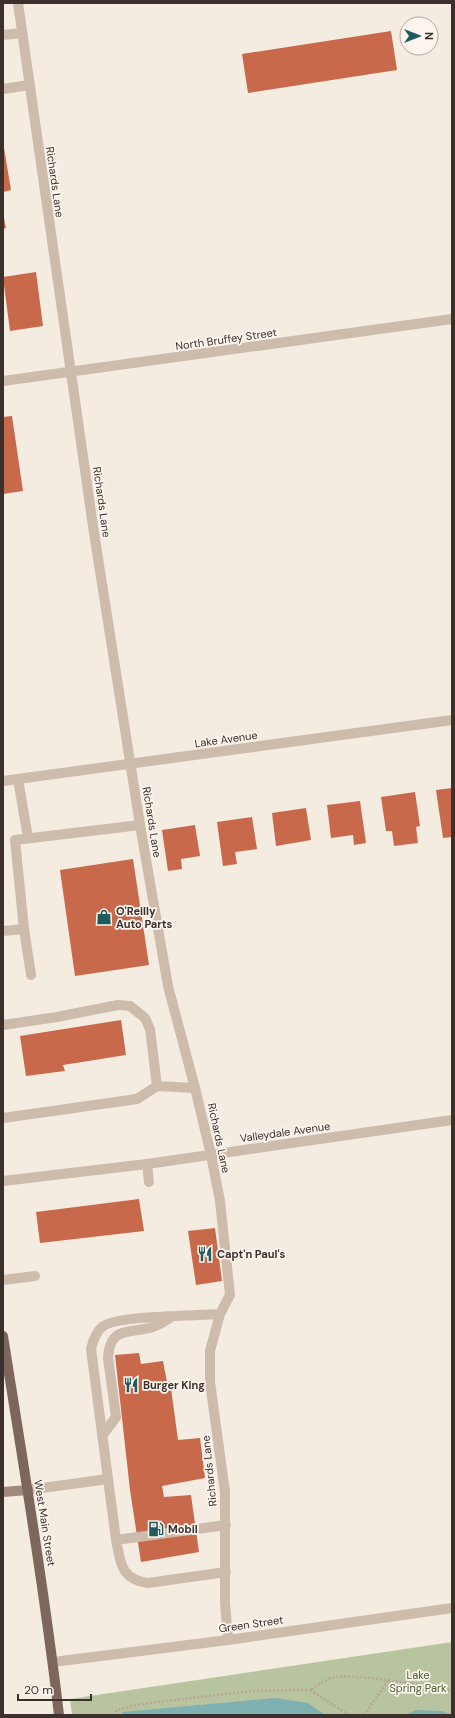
<svg xmlns="http://www.w3.org/2000/svg" width="455" height="1718" font-family="'DM Sans',sans-serif">
  <rect width="100%" height="100%" fill="#f4ebe1"/>
  <path fill="#b8c4a0" d="M452,1642V1715H72L70,1699Z"/>
  <path fill="#7fb0b2" d="M275,1698L308,1703L325,1715H121L123,1712Z
    M416,1710L442,1711L452,1715H404Z"/>
  <path fill="#c8694b" d="M391,31L397,70L248,93L242,54Z
    M3,142L11,190L3,192Z
    M3,213L6,228L3,229Z
    M36,272L43,326L10,331L3,277Z
    M12,416L23,491L3,494V417Z
    M452,788V837L443,838L436,790Z
    M415,792L420,826L416,827L418,843L394,846L392,831H386L381,797Z
    M360,801L366,843L354,845L353,835L331,838L327,805Z
    M306,808L311,840L276,846L272,813Z
    M252,817L257,849L235,852L237,864L223,866L217,822Z
    M195,825L200,856L181,859L182,869L168,871L162,830Z
    M133,859L149,965L75,976L60,870Z
    M121,1020L126,1055L63,1065L65,1071L26,1076L20,1036Z
    M139,1199L144,1231L40,1243L36,1212Z
    M215,1228L222,1281L196,1285L188,1231Z
    M139,1353L141,1364L163,1361L167,1382L170,1381L178,1440L200,1438L205,1478L162,1486L164,1497L191,1495L199,1552L141,1562L130,1490L115,1355Z"/>
  <g fill="none" stroke-linecap="round" stroke-linejoin="round">
    <path stroke="#b9a596" stroke-width="2.5" stroke-dasharray="2 2" stroke-linecap="butt" d="M113,1715L117,1710L141,1704L251,1691L310,1690
      M349,1715L310,1690C317,1686 324,1680 332,1678C345,1672 435,1686 452,1691
      M364,1715L388,1681"/>
    <path stroke="#cdbbac" stroke-width="10" d="M3,35L22,33
      M3,89L30,85
      M18,779L28,838
      M24,929L31,975
      M3,931L24,929L15,840L140,825
      M3,1025L57,1017L118,1005L130,1006L145,1018L150,1029L157,1086L137,1099L3,1118
      M157,1086L195,1088
      M147,1164L149,1182
      M3,1280L35,1276
      M220,1314C198,1316 115,1315 102,1327C96,1332 93,1341 91,1349L116,1540C121,1563 120,1579 148,1583L226,1572
      M102,1436L116,1417L108,1358C110,1325 130,1334 153,1327C159,1325 165,1321 170,1318
      M28,1490L108,1479
      M116,1540L226,1525"/>
    <path stroke="#cdbbac" stroke-width="10" d="M18,3L94,533L140,825L168,986L195,1088L211,1155L220,1201L230,1295L220,1314L210,1351V1382L225,1492V1603L228,1640
      M3,381L452,319
      M3,781L452,720
      M3,1181L147,1164L452,1120
      M53,1662L228,1640L452,1608"/>
    <path stroke="#a18a7d" stroke-width="10" d="M3,1492L28,1490"/>
    <path stroke="#7d675c" stroke-width="10" d="M3,1336C23,1462 44,1588 59,1715"/>
  </g>
  <defs>
    <symbol id="shop-bare" viewBox="-9 -9 18 18"><path d="M-5-2.5h2.3a2.7 3.5 0 0 1 5.4 0H5L5.5 6h-11ZM-1.5-2.5h3a1.5 2.3 0 0 0-3 0Z" fill="#1f5a5e" stroke="#fbf5ee" stroke-width="2.5" paint-order="stroke"/></symbol>
    <symbol id="restaurant-bare" viewBox="-9 -9 18 18"><path d="M-5-6h1v4h1v-4h1v4h1v-4h1v5L-1.5 .5V6h-2V.5L-5-1ZM5-6V6H3V1.5H1.5Q1.5-4 5-6Z" fill="#1f5a5e" stroke="#fbf5ee" stroke-width="2.5" paint-order="stroke"/></symbol>
    <symbol id="fuel-bare" viewBox="-9 -9 18 18"><path d="M-5.5-6h7V0h2V4h1.3V-2.5L3-4.5l.8-.8L6-3V5H2.5V1h-1V6h-7ZM-4.2-4.7v3.2H.2V-4.7Z" fill="#1f5a5e" stroke="#fbf5ee" stroke-width="2.5" paint-order="stroke"/></symbol>
  </defs>
  <g fill-rule="evenodd">
    <use href="#shop-bare" x="93" y="906" width="22" height="22"/>
    <use href="#restaurant-bare" x="194" y="1243" width="22" height="22"/>
    <use href="#restaurant-bare" x="120" y="1374" width="22" height="22"/>
    <use href="#fuel-bare" x="145" y="1518" width="22" height="22"/>
  </g>
  <g text-anchor="middle" dominant-baseline="central" stroke-width="3.5" stroke-linejoin="round" paint-order="stroke">
    <g font-size="11" fill="#3b302b" stroke="#fbf5ee">
      <text transform="translate(55 182) rotate(82)">Richards Lane</text>
      <text transform="translate(226 339) rotate(-8)">North Bruffey Street</text>
      <text transform="translate(102 502) rotate(82)">Richards Lane</text>
      <text transform="translate(226 739) rotate(-8)">Lake Avenue</text>
      <text transform="translate(152 822) rotate(81)">Richards Lane</text>
      <text transform="translate(285 1132) rotate(-8)">Valleydale Avenue</text>
      <text transform="translate(219 1138) rotate(78)">Richards Lane</text>
      <text transform="translate(209 1471) rotate(-96)">Richards Lane</text>
      <text transform="translate(45 1523) rotate(81)">West Main Street</text>
      <text transform="translate(251 1624) rotate(-8)">Green Street</text>
    </g>
    <g font-size="11" font-weight="bold" fill="#3b302b" stroke="#fbf5ee" text-anchor="start">
      <text x="116" y="911">O'Reilly<tspan x="116" dy="13">Auto Parts</tspan></text>
      <text x="217" y="1254">Capt'n Paul's</text>
      <text x="143" y="1385">Burger King</text>
      <text x="168" y="1529">Mobil</text>
    </g>
    <g font-size="11" fill="#4a5a2e" stroke="#fbf5ee">
      <text x="418" y="1675">Lake<tspan x="418" dy="13">Spring Park</tspan></text>
    </g>
  </g>
  <rect width="455" height="1718" fill="none" stroke="#3b302b" stroke-width="8"/>
  <g transform="translate(419 36) rotate(90)"><circle r="19" fill="#fbf5ee" stroke="#aea6a0"/>
  <path d="M0-3L7 15L0 10L-7 15Z" fill="#1f5a5e"/>
  <text y="-6" font-size="11" font-weight="bold" text-anchor="middle" fill="#3b302b">N</text>
  </g>
  <path d="M18 1694v6h73v-6" fill="none" stroke="#3b302b" stroke-width="2"/>
  <text x="24" y="1694" font-size="12" fill="#3b302b" stroke="#fbf5ee" stroke-width="3" paint-order="stroke">20 m</text>
</svg>
